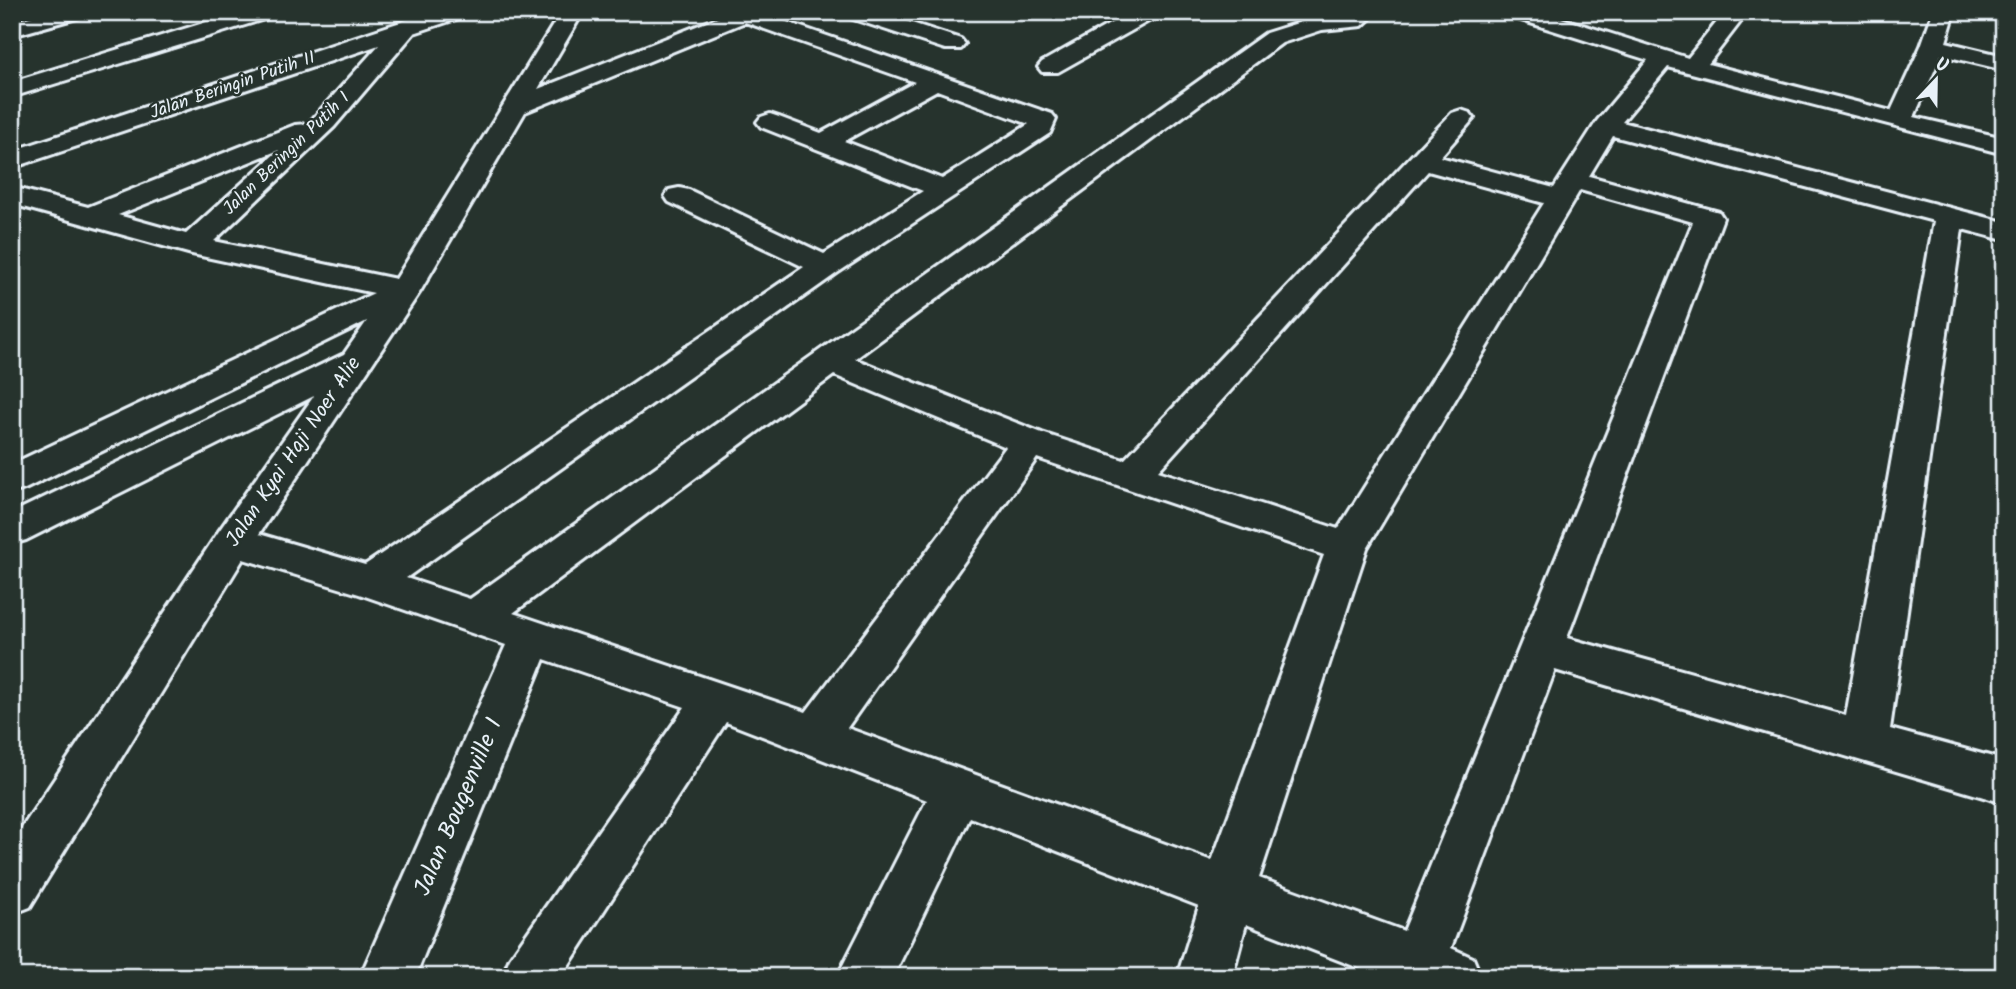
<svg xmlns="http://www.w3.org/2000/svg" width="2016" height="989" font-family="Kalam,sans-serif">
  <rect width="100%" height="100%" fill="#26332d"/>
  <filter id="ink" filterUnits="userSpaceOnUse"><feTurbulence type="fractalNoise" baseFrequency=".0143" numOctaves="2"/><feDisplacementMap in="SourceGraphic" scale="14" xChannelSelector="R" yChannelSelector="G"/><feConvolveMatrix kernelMatrix="1 2 1 2 8 2 1 2 1" color-interpolation-filters="sRGB"/></filter>
  <g filter="url(#ink)">
    <g fill="none" stroke-linecap="round" stroke-linejoin="round">
      <defs>
        <path id="minor" d="M47,12H83L80,17L12,36V22Z
          M239,12H274L271,17L12,97V82Z
          M431,12H465L462,17L414,33L334,127L214,241L396,279L561,12H583L538,89L727,14L725,12H758L1052,114L1056,119L1050,133L837,273L406,578L470,599L1266,33L1320,16L1377,12L1362,26L1322,30L1282,43L855,359L1042,433L1124,460L1452,113L1461,110L1470,113L1474,118L1440,157L1554,188L1597,121L1648,60L1511,17L1508,12H1542L1688,58L1725,12H1748L1708,64L1891,111L1921,46L1933,12H1955L1946,42L2004,56V70L1941,55L1914,117L2004,138V154L1668,67L1622,122L2004,222V240L1962,229L1890,729L2004,760V803L1555,670L1451,948L1473,958L1481,977H1382L1246,924L1232,977H1177L1199,906L970,817L893,977H837L927,800L726,722L561,977H502L510,958L685,707L544,659L415,977H360L506,645L359,594L243,559L30,907L12,914V843L219,531L314,396L26,540L12,544V513L344,354L367,321L25,489L12,493V464L374,293L192,254L12,204V187L88,207L295,125L308,124L379,45L12,168V151ZM745,22L915,82L821,133L779,117L770,114L761,117L757,122L761,127L923,191L824,254L689,190L679,188L669,190L665,196L669,202L804,267L365,565L259,534L421,290L525,112ZM937,90L1029,124L942,179L844,141ZM1613,136L1934,221L1846,716L1567,638L1723,218L1719,212L1589,176ZM279,150L186,234L118,215ZM1428,171L1544,203L1338,529L1158,471ZM1580,190L1693,222L1404,931L1259,878L1367,548ZM834,375L1006,447L806,712L513,613ZM1037,458L1324,555L1212,861L847,728Z
          M844,12H878L961,39L965,44L961,49H945L847,17Z
          M1131,12H1159L1156,17L1058,72H1042L1038,67L1042,62Z"/>
      </defs>
      <use href="#minor" stroke="#e8f1f8" stroke-width="6"/>
      <use href="#minor" fill="#26332d" fill-rule="evenodd"/>
    </g>
  </g>
  <g text-anchor="middle" dominant-baseline="central" stroke-width="5" stroke-linejoin="round" paint-order="stroke">
    <g font-size="18" fill="#e8f1f8" stroke="#26332d">
      <text transform="translate(233 86) rotate(-19)">Jalan Beringin Putih II</text>
      <text transform="translate(287 154) rotate(-44)">Jalan Beringin Putih I</text>
    </g>
    <g font-size="21" fill="#e8f1f8" stroke="#26332d">
      <text transform="translate(294 452) rotate(-56)">Jalan Kyai Haji Noer Alie</text>
    </g>
    <g font-size="24" fill="#e8f1f8" stroke="#26332d">
      <text transform="translate(459 807) rotate(-67)">Jalan Bougenville I</text>
    </g>
  </g>
  <rect width="2016" height="989" fill="none" stroke="#26332d" stroke-width="42"/>
  <rect x="21" y="21" width="1974" height="947" fill="none" stroke="#e8f1f8" stroke-width="2.5" filter="url(#ink)"/>
  <g transform="translate(1936 80) rotate(22)" stroke="#26332d" stroke-width="5" paint-order="stroke">
  <path d="M0-5L12 26L0 18L-12 26Z" fill="#e8f1f8"/>
  <text y="-10" font-size="19" font-weight="bold" text-anchor="middle" fill="#e8f1f8">U</text>
  </g>
</svg>
